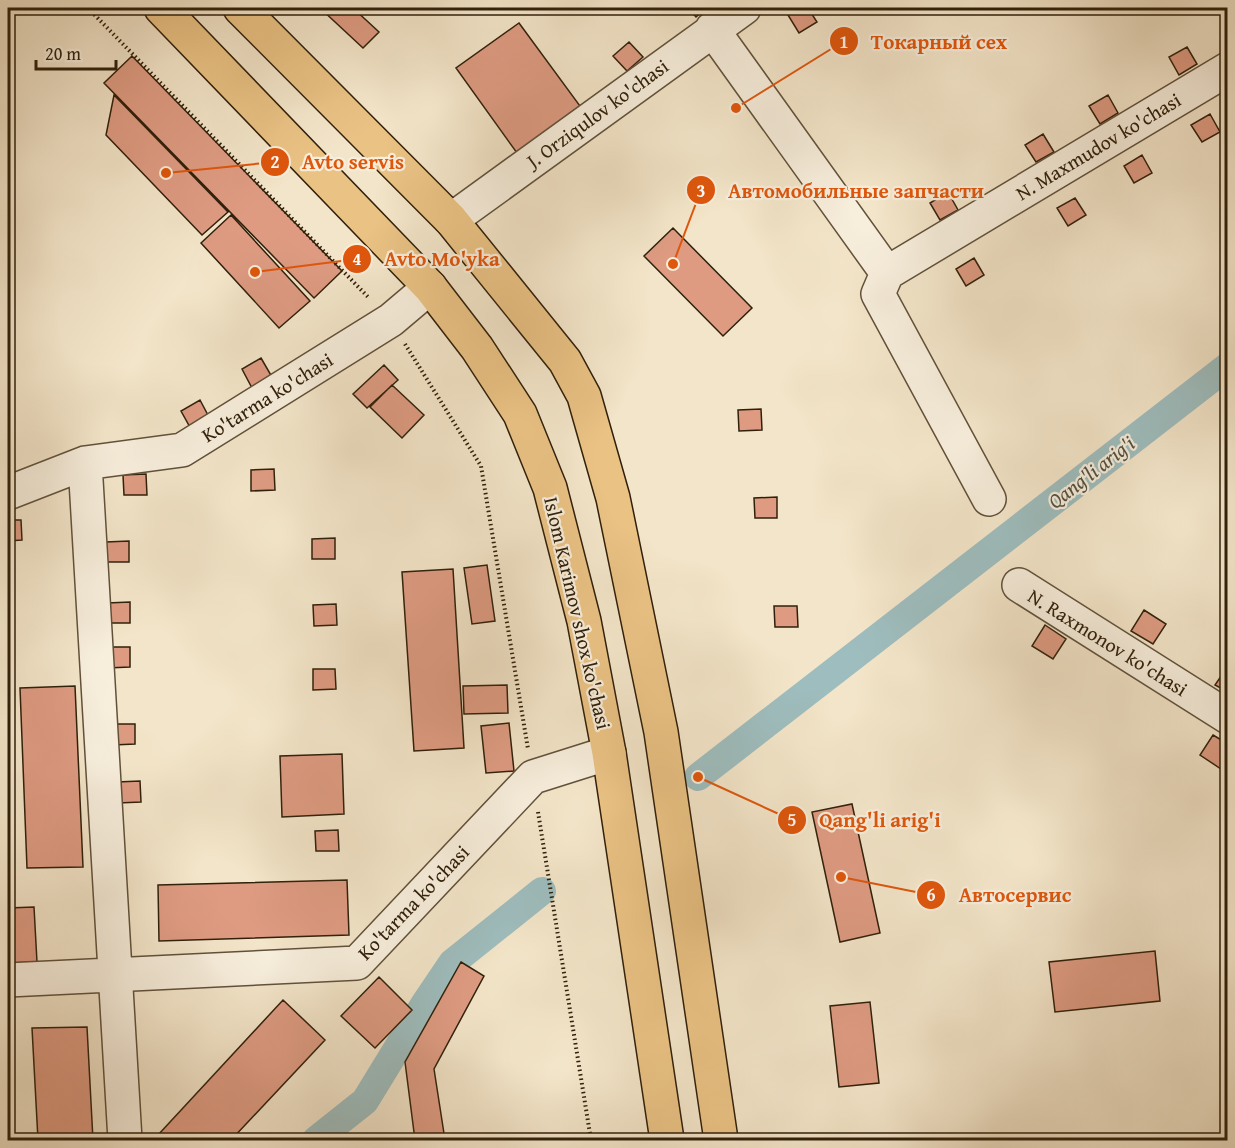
<svg xmlns="http://www.w3.org/2000/svg" width="1235" height="1148" font-family="'Gentium Book Plus',serif">
  <rect width="100%" height="100%" fill="#f3e5c9"/>
  <filter id="stains"><feTurbulence type="fractalNoise" baseFrequency=".00333" numOctaves="4"/><feColorMatrix values="0 0 0 0 .2 0 0 0 0 .09 0 0 0 0 .02 0 0 0 .5 -.17"/></filter>
  <radialGradient id="worn" r=".72"><stop offset=".6" stop-color="#630" stop-opacity="0"/><stop offset="1" stop-color="#630" stop-opacity=".3"/></radialGradient>
  <g fill="none" stroke-linecap="round" stroke-linejoin="round">
    <path stroke="#9ebdbe" stroke-width="28" d="M698,777L1228,366
      M316,1140L365,1101L425,1003L452,963L542,891"/>
  </g>
  <path fill="#de9b82" stroke="#30200b" stroke-width="1.5" d="M320,8H353L379,32L363,48Z
    M688,8H706L696,17Z
    M802,8H808L817,22L799,33L788,15Z
    M519,23L580,106L517,153L456,68Z
    M629,42L643,57L627,71L613,56Z
    M1187,47L1197,64L1179,75L1169,57Z
    M132,56L342,271L314,298L104,83Z
    M114,95L228,212L202,235L106,135Z
    M1108,95L1118,113L1100,124L1089,106Z
    M1210,114L1220,132L1202,142L1191,125Z
    M1043,134L1054,152L1036,162L1025,145Z
    M1142,155L1152,173L1134,183L1124,166Z
    M948,192L958,210L940,220L930,203Z
    M1075,198L1086,215L1068,226L1057,208Z
    M231,215L310,301L279,328L201,243Z
    M673,228L752,308L723,336L644,256Z
    M974,258L984,275L966,286L956,269Z
    M261,358L272,377L252,388L242,369Z
    M384,365L398,380L367,408L353,394Z
    M392,385L424,415L402,438L370,407Z
    M200,400L210,419L191,429L181,411Z
    M761,409L762,430L739,431L738,410Z
    M274,469L275,490L251,491V470Z
    M146,474L147,495H124L123,475Z
    M777,497V518H755L754,498Z
    M8,520H21L22,540L8,541Z
    M335,538V559H312V539Z
    M129,541V562H107L106,542Z
    M487,565L495,621L472,624L464,568Z
    M453,569L464,748L414,751L402,572Z
    M130,602V623H107V603Z
    M336,604L337,625L314,626L313,605Z
    M774,606H797L798,627H775Z
    M1144,610L1166,624L1153,644L1131,631Z
    M1045,625L1066,639L1053,659L1032,646Z
    M107,647H130V667L107,668Z
    M1228,666V692L1215,685Z
    M313,669H335L336,689L313,690Z
    M507,685L508,713L464,714L463,686Z
    M75,686L83,867L27,868L20,688Z
    M509,723L514,771L486,773L481,726Z
    M112,724H135V744L113,745Z
    M1213,735L1228,744V760L1221,769L1200,755Z
    M342,754L344,814L282,817L280,756Z
    M140,781L141,802L118,803L117,782Z
    M852,804L880,933L840,942L812,812Z
    M338,830L339,851H316L315,831Z
    M347,880L349,935L159,941L158,885Z
    M34,907L37,962L8,963V908Z
    M1155,951L1160,1001L1055,1012L1049,962Z
    M461,962L484,976L434,1069L445,1140H415L405,1062Z
    M379,977L412,1010L375,1048L341,1016Z
    M283,1000L325,1040L231,1140H163L158,1135Z
    M870,1002L879,1083L839,1087L830,1006Z
    M87,1027L93,1140H38L32,1028Z"/>
  <g fill="none" stroke-linecap="round" stroke-linejoin="round">
    <defs>
      <path id="minor" d="M712,29L887,273L1228,69
        M451,220L744,8
        M887,273L878,294L989,499
        M85,463L125,1140
        M8,493L85,463L182,450L391,320L430,287
        M1019,585L1228,717
        M8,980L357,963L533,777L609,753"/>
      <path id="major" d="M161,8L430,287L477,348L520,414L550,488L584,621L609,753L667,1140
        M240,8L451,220L565,361L584,396L613,498L661,732L721,1140"/>
    </defs>
    <use href="#minor" stroke="#61513a" stroke-width="36"/>
    <use href="#major" stroke="#30200b" stroke-width="36"/>
    <path stroke="#30200b" stroke-width="4" stroke-dasharray="1.5 3" stroke-linecap="butt" d="M88,8L369,298
      M405,344L481,466L528,749
      M538,812L591,1140"/>
    <use href="#minor" stroke="#f7eedc" stroke-width="33"/>
    <use href="#major" stroke="#eac284" stroke-width="33"/>
  </g>
  <g text-anchor="middle" dominant-baseline="central" stroke-width="4.5" stroke-linejoin="round" paint-order="stroke">
    <g font-size="20" fill="#30200b" stroke="#f7eedc">
      <text transform="translate(597 113) rotate(-36)">J. Orziqulov ko'chasi</text>
      <text transform="translate(1098 146) rotate(-31)">N. Maxmudov ko'chasi</text>
      <text transform="translate(267 397) rotate(-32)">Ko'tarma ko'chasi</text>
      <text transform="translate(578 613) rotate(77)">Islom Karimov shox ko'chasi</text>
      <text transform="translate(1108 642) rotate(32)">N. Raxmonov ko'chasi</text>
      <text transform="translate(413 902) rotate(-46)">Ko'tarma ko'chasi</text>
    </g>
    <g font-size="21" font-style="italic" fill="#514f41" stroke="#f7eedc">
      <text transform="translate(1091 472) rotate(-38)">Qang'li arig'i</text>
    </g>
  </g>
  <path fill="none" stroke="#df560c" stroke-width="2" d="M736 108L844 41M166 173L275 162M673 264L701 190M255 272L357 259M698 777L792 820M841 877L931 895"/>
  <g fill="#df560c" stroke="#f7eedc" stroke-width="2">
    <circle cx="736" cy="108" r="6"/>
    <circle cx="166" cy="173" r="6"/>
    <circle cx="673" cy="264" r="6"/>
    <circle cx="255" cy="272" r="6"/>
    <circle cx="698" cy="777" r="6"/>
    <circle cx="841" cy="877" r="6"/>
    <circle cx="844" cy="41" r="15"/>
    <circle cx="275" cy="162" r="15"/>
    <circle cx="701" cy="190" r="15"/>
    <circle cx="357" cy="259" r="15"/>
    <circle cx="792" cy="820" r="15"/>
    <circle cx="931" cy="895" r="15"/>
  </g>
  <g font-size="18" text-anchor="middle" font-weight="bold" fill="#fff">
    <text x="844" y="48">1</text>
    <text x="275" y="168">2</text>
    <text x="701" y="197">3</text>
    <text x="357" y="265">4</text>
    <text x="792" y="826">5</text>
    <text x="931" y="901">6</text>
  </g>
  <g font-size="21" text-anchor="middle" font-weight="bold" fill="#df560c" stroke="#f7eedc" stroke-width="4.5" stroke-linejoin="round" paint-order="stroke">
    <text x="939" y="49">Токарный сех</text>
    <text x="353" y="169">Avto servis</text>
    <text x="856" y="198">Автомобильные запчасти</text>
    <text x="442" y="266">Avto Mo'yka</text>
    <text x="880" y="827">Qang'li arig'i</text>
    <text x="1015" y="902">Автосервис</text>
  </g>
  <rect width="1235" height="1148" fill="none" stroke="#f3e5c9" stroke-width="30"/>
  <rect x="9" y="9" width="1217" height="1130" fill="none" stroke="#30200b" stroke-width="3"/>
  <rect x="15" y="15" width="1205" height="1118" fill="none" stroke="#30200b" stroke-width="1.5"/>
  <path d="M36 60v9h80v-9" fill="none" stroke="#30200b" stroke-width="3"/>
  <text x="45" y="60" font-size="18" fill="#30200b" stroke="#f7eedc" stroke-width="4.5" paint-order="stroke">20 m</text>
  <rect width="100%" height="100%" filter="url(#stains)"/>
  <rect width="100%" height="100%" fill="url(#worn)"/>
</svg>
